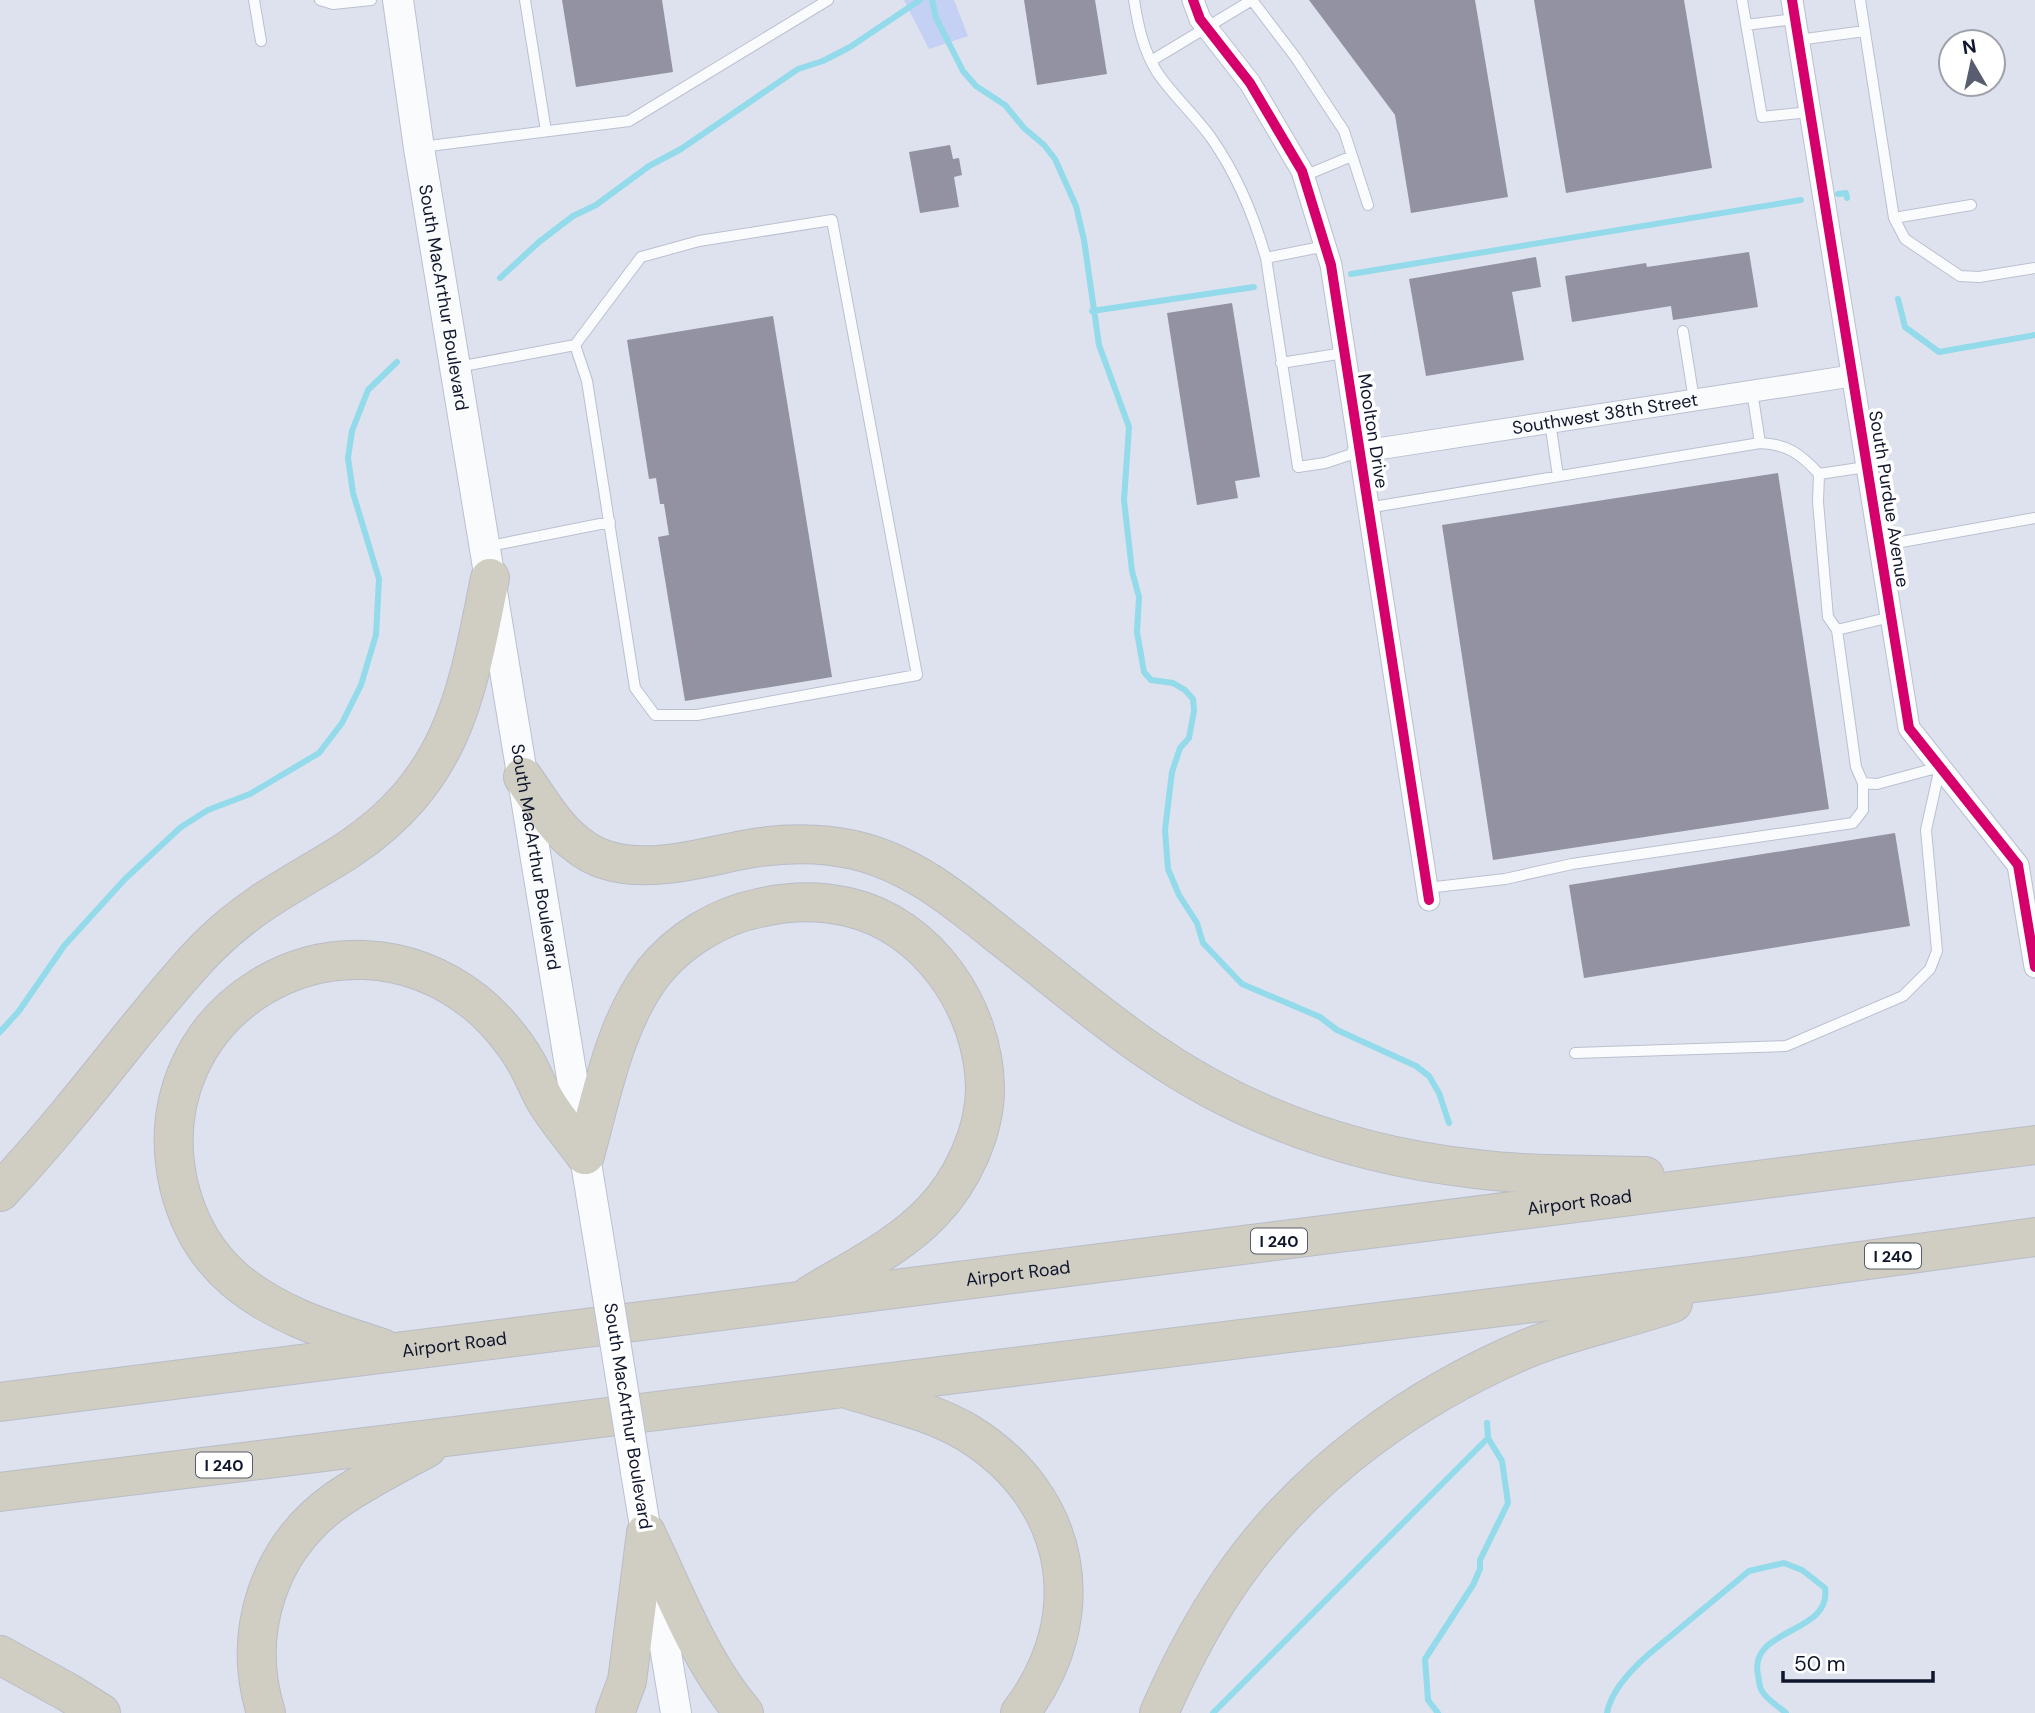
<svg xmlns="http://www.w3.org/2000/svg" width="2035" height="1713" viewBox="0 0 2035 1713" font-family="'DM Sans',sans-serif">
<rect width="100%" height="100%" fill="#dde2ee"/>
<path fill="#c4d0f4" d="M904,0H954L968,36L929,49Z"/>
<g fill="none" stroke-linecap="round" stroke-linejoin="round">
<path stroke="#93daea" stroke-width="6" d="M932,0L936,18L963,71L976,86L1005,105L1024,128L1044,145L1055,159L1076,206L1084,240L1099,345L1129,427L1124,500L1132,571L1139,597L1137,632L1144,672L1151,680L1173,683L1185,690L1193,699L1194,711L1189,738L1180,748L1172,772L1165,830L1168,869L1179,895L1197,923L1203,943L1242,984L1320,1017L1337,1030L1416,1066L1429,1076L1439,1093L1449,1123
M1838,194L1846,193L1847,198
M1351,274L1801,200
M500,278L539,242L573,216L596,205L649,166L681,149L798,69L823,61L850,47L920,0
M1898,299L1905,327L1939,352L2035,335
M1092,311L1254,287
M0,1032L19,1011L64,946L125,879L181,827L208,810L250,794L319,753L342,723L361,685L376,635L379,579L353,493L348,458L352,431L368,390L397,362
M1213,1713L1488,1438
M1438,1713L1428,1700L1425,1659L1473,1585L1480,1569V1560L1508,1503L1502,1461L1488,1438L1487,1423
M1607,1713C1611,1691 1633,1668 1649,1654L1749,1571L1784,1563L1802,1570L1825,1588C1832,1635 1748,1627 1758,1675C1759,1679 1759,1687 1762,1691C1766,1699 1779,1707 1786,1713"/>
</g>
<path fill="#9292a2" d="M562,0H662L673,72L576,87Z
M1024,0H1095L1107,74L1037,85Z
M1309,0H1475L1508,197L1411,213L1395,115Z
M1534,0H1684L1712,168L1566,193Z
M950,145L953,159L959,158L962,175L954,177L959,207L920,213L909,152Z
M1749,252L1758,307L1673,320L1671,306L1572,322L1565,276L1646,263L1647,267Z
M1536,257L1541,287L1512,292L1524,360L1426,376L1409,279Z
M1232,303L1260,477L1235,481L1238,498L1197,505L1167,313Z
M773,316L832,677L685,701L658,537L669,535L664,504H660L656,478L649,479L627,340Z
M1778,473L1829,809L1493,860L1442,525Z
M1895,833L1910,926L1584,978L1569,885Z"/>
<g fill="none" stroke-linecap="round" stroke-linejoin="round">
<defs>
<path id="service" d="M254,0L261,41
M320,0L333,4L371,0
M525,0L546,131
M1134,0C1138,25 1143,50 1157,72C1173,96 1196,116 1212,139C1237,175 1254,216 1266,258L1298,467L1325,463L1358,452
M1742,0L1762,117L1809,112
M1860,0L1894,218L1905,239L1960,276L1979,277L2035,268
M1746,25L1795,19
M1798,40L1865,31
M1151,61L1252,0L1296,58L1344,131L1368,205
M421,147L629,121L828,0
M1304,176L1352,156
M1894,218L1971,205
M1266,258L1326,246
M1683,331L1694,400
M1281,363L1344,353
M458,367L575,345L587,381L635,688L655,715H697L917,675L832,220L699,241L641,257L575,345
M1752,391L1760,443
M1550,422L1558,476
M1819,474L1818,502L1828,617L1837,630L1891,617
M1367,508L1760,443C1787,444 1801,454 1819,474L1866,467
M1879,546L2035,518
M485,547L610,522
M1427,888L1505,879L1572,864L1853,823L1863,810V783
M1575,1053L1786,1046L1903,996L1930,969L1937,951L1926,830L1940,767L1877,784L1863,783L1856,767L1837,630"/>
<g id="minor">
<path d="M1193,0L1200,19L1250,83L1302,171L1331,265L1429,900"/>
<path d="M1792,0L1909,728L2018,865L2035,967"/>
<path id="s1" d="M1358,452L1851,376"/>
</g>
<g id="secondary">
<path id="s2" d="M398,0L419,148L603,1266"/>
<path d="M636,1472L676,1713"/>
</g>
<g id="motorway">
<path d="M523,777C539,800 555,828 578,845C627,885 704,855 760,847C791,843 823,843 854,850C912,863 958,902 1004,939C1052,976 1098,1016 1148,1050C1246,1118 1358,1156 1476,1169C1531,1176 1589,1174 1645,1176"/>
<path d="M585,1155C602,1094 614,1025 653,973C679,940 719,916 759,908C788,901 818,900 848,907C928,925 984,1008 985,1088C985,1132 962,1181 932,1212C899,1247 851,1270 810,1295"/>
<path d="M0,1192C47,1142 90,1088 133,1034C158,1004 182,973 209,946C253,902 298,882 348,850C454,779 467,694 490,578"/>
<path d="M382,1348C330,1331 278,1316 235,1280C206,1255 188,1223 179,1186C139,1013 335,892 475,1002C494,1017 514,1041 526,1062C533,1074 538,1088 545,1100C556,1119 572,1137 585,1155"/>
<path d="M853,1391C892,1403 933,1412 968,1433C1072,1497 1094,1616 1020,1713"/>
<path id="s3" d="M0,1402L2035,1145"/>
<path d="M0,1492L1751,1276L2035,1237"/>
<path d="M646,1533C675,1593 700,1662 744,1713"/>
<path d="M0,1655L69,1693L101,1713"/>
<path d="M266,1713C241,1633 268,1548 338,1499C366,1480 397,1464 427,1448"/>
<path d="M615,1713L627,1681L646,1533"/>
<path d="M1159,1713C1181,1663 1206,1614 1239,1569C1310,1471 1415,1396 1526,1349C1574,1329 1625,1320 1673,1303"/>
</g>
</defs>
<use href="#service" stroke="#bbc0d1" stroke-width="12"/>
<use href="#minor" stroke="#bbc0d1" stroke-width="23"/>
<use href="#secondary" stroke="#bbc0d1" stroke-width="32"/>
<use href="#motorway" stroke="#babdc6" stroke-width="40"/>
<use href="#service" stroke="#fafbfc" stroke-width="10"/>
<use href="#minor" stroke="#fafbfc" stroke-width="21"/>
<use href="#secondary" stroke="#fafbfc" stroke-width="30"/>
<use href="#motorway" stroke="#d0cdc3" stroke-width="38"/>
<defs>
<path id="secondary-bridge" d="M603,1266L636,1472"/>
</defs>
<use href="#secondary-bridge" stroke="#bbc0d1" stroke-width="32" stroke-linecap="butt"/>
<use href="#secondary-bridge" stroke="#fafbfc" stroke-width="30"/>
<defs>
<path id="cycleway" d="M1193,0L1200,19L1250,83L1302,171L1331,265L1429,900
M1792,0L1909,728L2018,865L2035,967"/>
</defs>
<use href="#cycleway" stroke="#fff" stroke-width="15"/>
<use href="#cycleway" stroke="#d6006c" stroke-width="10"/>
</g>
<g text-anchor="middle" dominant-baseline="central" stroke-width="7" stroke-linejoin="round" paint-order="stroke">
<g fill="#fff" stroke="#585c6b" stroke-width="2">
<rect x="1251" y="1228.5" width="56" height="25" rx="5"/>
<rect x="1865" y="1243.5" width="56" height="25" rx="5"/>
<rect x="196" y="1452.5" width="56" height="25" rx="5"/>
</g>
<g font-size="16" font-weight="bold" fill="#10162c">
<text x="1279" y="1241">I 240</text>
<text x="1893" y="1256">I 240</text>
<text x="224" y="1465">I 240</text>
</g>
<g font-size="18" fill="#10162c" stroke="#fff">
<text stroke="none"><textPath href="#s2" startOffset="301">South MacArthur Boulevard</textPath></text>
<text stroke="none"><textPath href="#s1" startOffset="250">Southwest 38th Street</textPath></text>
<text transform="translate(1373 431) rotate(81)">Moolton Drive</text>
<text transform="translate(1889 499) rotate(81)">South Purdue Avenue</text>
<text stroke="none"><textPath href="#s2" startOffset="868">South MacArthur Boulevard</textPath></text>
<text stroke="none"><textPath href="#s3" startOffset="1592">Airport Road</textPath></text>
<text stroke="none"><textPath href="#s3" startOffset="1026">Airport Road</textPath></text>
<text stroke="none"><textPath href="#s3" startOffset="458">Airport Road</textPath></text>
<text transform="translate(628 1416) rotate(81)">South MacArthur Boulevard</text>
</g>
</g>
<g transform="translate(1972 63) rotate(351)"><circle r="33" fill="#ffffff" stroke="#9fa2ab" stroke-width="2"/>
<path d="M0-5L12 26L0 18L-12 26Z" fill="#585d70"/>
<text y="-10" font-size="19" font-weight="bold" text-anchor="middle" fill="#10162c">N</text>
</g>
<path d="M1783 1671v10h150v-10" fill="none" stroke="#10162c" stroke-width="3.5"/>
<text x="1794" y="1671" font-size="21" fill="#10162c" stroke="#ffffff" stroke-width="5" paint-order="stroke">50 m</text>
</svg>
